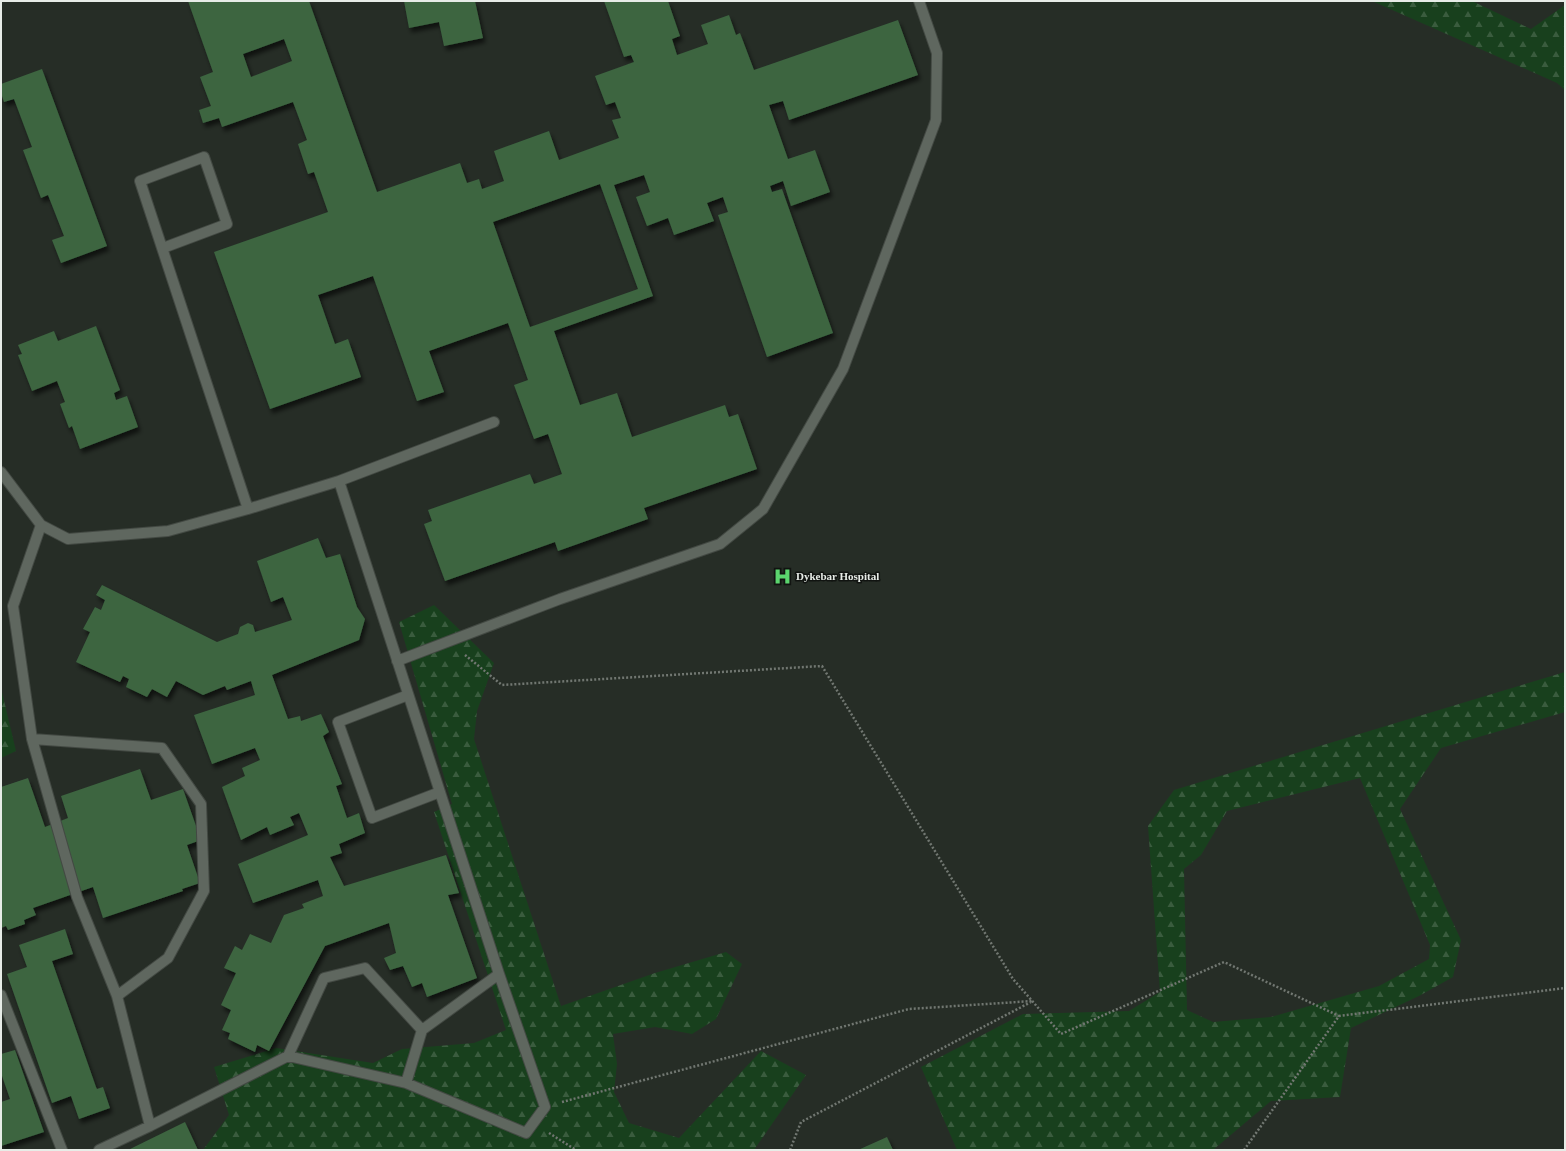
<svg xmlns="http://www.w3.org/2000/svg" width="1566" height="1151" viewBox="0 0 1566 1151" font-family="Georgia,serif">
<defs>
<pattern id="forest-firs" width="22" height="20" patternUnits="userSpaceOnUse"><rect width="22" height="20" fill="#18401d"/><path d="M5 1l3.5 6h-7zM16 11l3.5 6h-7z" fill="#3a5c3e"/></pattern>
<filter id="shadow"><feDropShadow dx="2.5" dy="4.5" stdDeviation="2" flood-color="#0009"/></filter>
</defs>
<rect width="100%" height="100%" fill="#262d26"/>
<path fill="url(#forest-firs)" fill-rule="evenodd" d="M1372,1H1472L1531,29L1565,5V90L1557,83Z
M434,605L494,663L477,711L474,739L561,1006L655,973L726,952L742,964L716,1019L692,1034L655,1027L613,1034L617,1064L614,1092L629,1123L679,1138L761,1051L806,1075L754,1150H203L229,1115L214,1067L276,1048L373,1063L402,1049L474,1043L506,1030L434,812L452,804L399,622Z
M1565,672V712L1441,748L1400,809L1461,940L1453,977L1419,996L1351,1028L1340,1097L1271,1101L1213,1150H957L921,1067L1023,1014L1129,1011L1160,992L1148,826L1174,790ZM1360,778L1430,945L1429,959L1379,986L1271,1017L1213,1022L1187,1010L1184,869L1201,855L1227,811Z
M1,688L16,751L1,758Z"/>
<path fill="#3c6540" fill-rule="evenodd" filter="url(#shadow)" d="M188,1H309L377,192L460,163L467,183L479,179L482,189L504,181L494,151L549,131L559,160L619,138L612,120L621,118L615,102L606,105L595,76L634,62L631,55L624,57L604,1H668L680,36L672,39L677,55L708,44L701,25L729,15L736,35L740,33L754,70L898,20L918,75L789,120L783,101L769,105L788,159L815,150L830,192L791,206L783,181L770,186L772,192L782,189L833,333L767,357L718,215L728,212L723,197L707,203L714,221L674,235L668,218L647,226L636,197L650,192L644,175L614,185L653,296L554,331L580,405L617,393L632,437L725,405L729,417L738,414L757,469L644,508L648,519L558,551L555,542L445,581L424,524L432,521L428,510L530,474L534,484L562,474L548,434L534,439L514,385L528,380L508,323L429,351L444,392L417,401L373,276L318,295L335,344L348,339L361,377L270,409L214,252L328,212L314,172L308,174L298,144L307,140L293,102L222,127L219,118L203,123L199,110L211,106L200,77L213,72ZM284,39L292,61L251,77L243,54ZM600,184L638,289L530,327L493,222Z
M404,1H475L483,38L444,46L439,22L409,28Z
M42,69L107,246L61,263L52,240L64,236L48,195L41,198L23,150L32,147L14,99L4,102L1,93V84Z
M96,326L120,390L114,393L116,400L127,396L138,427L80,449L72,426L69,428L60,404L65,402L57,381L32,391L18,355L22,354L18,345L54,331L58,341Z
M318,538L326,558L340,554L357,607L365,619L359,640L272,675L288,719L300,716L301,721L321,714L329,732L323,736L342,784L336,786L347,818L359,813L365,833L339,844L342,853L330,857L344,886L446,855L459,893L448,895L477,978L427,997L422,983L412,987L403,966L390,970L384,958L396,953L389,923L325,946L269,1051L257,1045L255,1052L228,1039L230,1033L222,1030L231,1010L221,1005L236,973L224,968L235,946L242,950L250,934L271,943L284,915L304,908L302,904L323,896L318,880L253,903L238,864L308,835L299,813L290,817L294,825L270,835L267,827L241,840L222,787L245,776L242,768L260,760L255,748L212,764L194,715L255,695L251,681L227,690L225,686L203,695L176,681L167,697L152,689L147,697L126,687L129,679L123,676L120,682L76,662L90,632L83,629L95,607L101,610L105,600L96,595L102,585L217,642L238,634L240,627L248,623L253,625L255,632L292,620L283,597L271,602L257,561Z
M140,769L151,800L183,789L201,840L187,845L200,883L182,889L183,891L103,918L93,887L33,908L36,915L24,920L25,924L8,930L6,926L1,928V787L28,778L45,827L68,818L61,796Z
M65,929L73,954L52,961L96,1087L97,1089L103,1087L110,1108L79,1119L71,1096L52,1103L7,974L27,967L19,945Z
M15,1050L44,1132L1,1146V1102L10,1099L1,1073V1054Z
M185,1122L198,1150H128Z
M887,1137L893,1150H858Z"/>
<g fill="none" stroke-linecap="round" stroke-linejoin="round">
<defs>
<path id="service" d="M163,248L227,224L204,157L140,181L248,509
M1,472L41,525L13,606L32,739L77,897L117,996L150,1126L99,1150
M41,525L68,539L168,531L248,509L339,481L494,422
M397,661L560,599L720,544L763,509L843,369L936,120L937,53L919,1
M408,695L338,722L372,818L440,792
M32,739L162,748L201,804L204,891L168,958L117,996
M1,995L62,1150
M288,1056L324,978L365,968L422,1030
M406,1083L422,1030L499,974
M150,1126L288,1056L406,1083L526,1133L545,1107L499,974L339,481"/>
</defs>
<use href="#service" stroke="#434943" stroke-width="12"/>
<path stroke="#717771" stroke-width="2.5" stroke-dasharray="2 2" stroke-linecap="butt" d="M465,655L502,685L822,666L1013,979L1061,1034L1224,962L1339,1016
M562,1102L909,1009L1033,1001
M549,1133L576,1150
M790,1150L801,1122L1031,1002
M1244,1150L1339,1016L1565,988"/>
<use href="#service" stroke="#5f675f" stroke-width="10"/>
</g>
<defs>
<symbol id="hospital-bare" viewBox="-9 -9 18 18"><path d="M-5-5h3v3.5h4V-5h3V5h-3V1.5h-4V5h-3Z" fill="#5bd56e" stroke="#111411" stroke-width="2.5" paint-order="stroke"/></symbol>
</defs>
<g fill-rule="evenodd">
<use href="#hospital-bare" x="770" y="564" width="25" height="25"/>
</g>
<g text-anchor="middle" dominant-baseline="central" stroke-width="3" stroke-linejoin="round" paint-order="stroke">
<g font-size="11" font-weight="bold" fill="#e7ece7" stroke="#111411" text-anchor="start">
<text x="796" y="576">Dykebar Hospital</text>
</g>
</g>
<rect width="1566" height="1151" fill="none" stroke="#e7ece7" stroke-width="4"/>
</svg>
